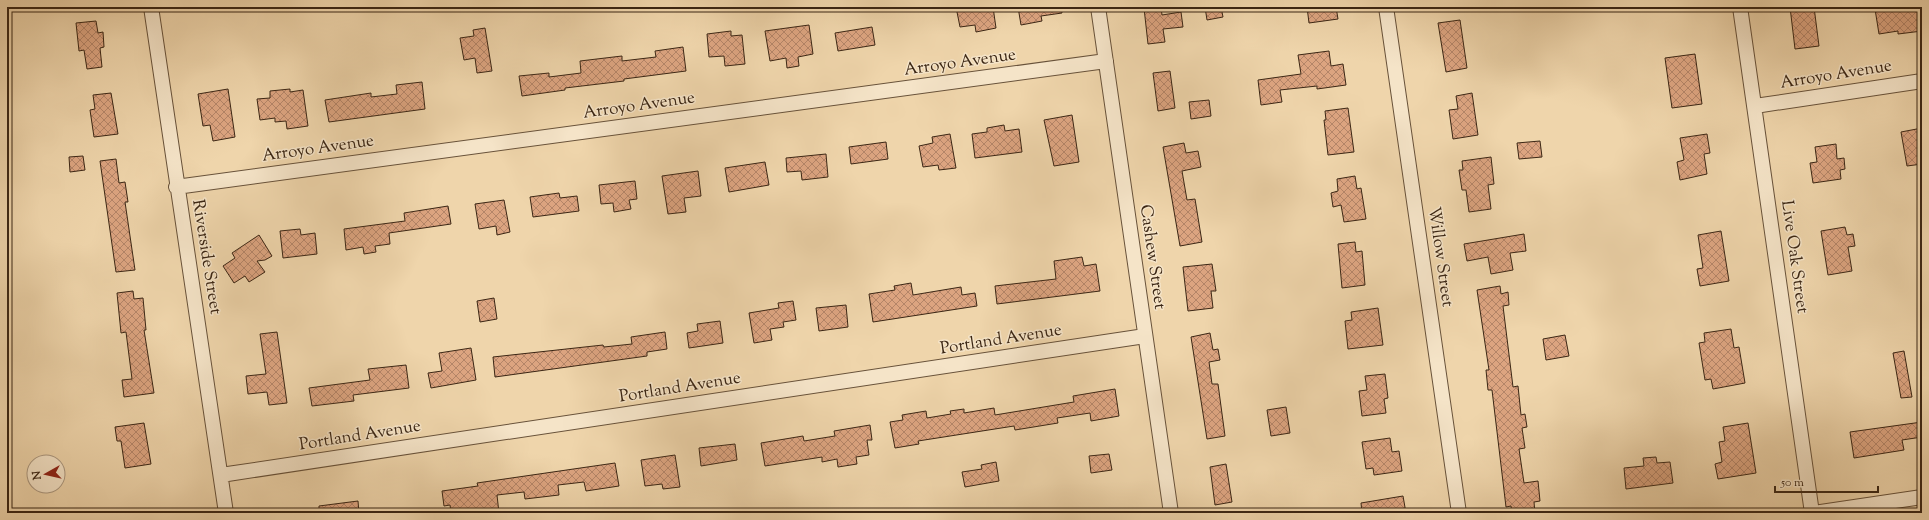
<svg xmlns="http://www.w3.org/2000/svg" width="1929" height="520" viewBox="0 0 1929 520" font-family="'Sorts Mill Goudy',serif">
<defs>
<pattern id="building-cross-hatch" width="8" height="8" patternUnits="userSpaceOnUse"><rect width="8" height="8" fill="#dca480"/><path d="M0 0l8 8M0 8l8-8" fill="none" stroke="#b48568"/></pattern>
</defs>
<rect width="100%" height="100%" fill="#efd5ab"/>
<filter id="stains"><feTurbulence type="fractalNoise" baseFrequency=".005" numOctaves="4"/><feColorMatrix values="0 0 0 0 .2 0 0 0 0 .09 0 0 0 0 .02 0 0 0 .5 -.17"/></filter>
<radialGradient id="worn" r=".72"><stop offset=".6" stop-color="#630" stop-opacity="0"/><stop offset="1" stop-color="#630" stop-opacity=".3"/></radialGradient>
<path fill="url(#building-cross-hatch)" stroke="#3b2614" d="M956,7H993L996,28L976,32L975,25L960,27Z
M1018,7H1061L1062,13L1041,16L1042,21L1021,25Z
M1161,7L1162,15L1181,12L1183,27L1163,29L1165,42L1148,44L1144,8Z
M1205,7H1221L1223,17L1207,20Z
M1307,7H1336L1338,19L1309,23Z
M1790,7H1814L1819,46L1795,49Z
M1887,7H1922V31L1898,34V31L1879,34L1875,9Z
M1460,20L1467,68L1446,72L1438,23Z
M96,21L98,33L103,32L104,47L100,48L102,67L87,69L84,50L79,51L76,23Z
M809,25L813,54L798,57L799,66L787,68L786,58L770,61L765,31Z
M872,27L875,45L838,51L835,33Z
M485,28L492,71L477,73L475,58L464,60L460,38L474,36L473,30Z
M731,31V36L742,35L745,64L725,66L724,56L709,57L707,34Z
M683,47L686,71L624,79V81L565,88V90L522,96L519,76L549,73V77L581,73L580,61L622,56V61L656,57L655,51Z
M1329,51L1331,66L1343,64L1346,85L1317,89V86L1280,90L1282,102L1261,105L1258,80L1301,74L1298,55Z
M1695,54L1702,104L1672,108L1665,58Z
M1170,71L1175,108L1158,111L1153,73Z
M422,82L425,109L329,122L325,100L371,93V97L397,94L396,85Z
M228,89L235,137L213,141L210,125L203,126L198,94Z
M290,89V92L303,90L308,126L287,129L286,121L275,122V118L260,120L257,99L270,98V91Z
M111,93L118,134L94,137L90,110L95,109L93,95Z
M1472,93L1478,135L1453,139L1449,110L1458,109L1456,96Z
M1209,100L1211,116L1191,119L1189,102Z
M1348,108L1354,152L1328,155L1324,120H1326L1325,111Z
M1072,115L1079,162L1054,166L1044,120Z
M1004,125L1005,131L1019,129L1022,152L975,158L972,134L987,132V128Z
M1922,128V164L1907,166L1901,132Z
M950,134L956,168L939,170L938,165L923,167L919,146L933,143L932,137Z
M1707,134L1710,153L1704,154L1707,174L1680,180L1677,162L1684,160L1680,138Z
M1540,141L1542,157L1519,159L1517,143Z
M886,142L888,159L851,164L849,147Z
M1184,143L1186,153L1198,151L1201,167L1182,171L1187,200L1195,199L1202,242L1180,246L1163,147Z
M1836,144L1837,159L1844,158L1845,169L1840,170L1841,179L1813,183L1810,163L1817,162L1815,147Z
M826,154L828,177L802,180L801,171L787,172L786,158Z
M83,156L85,170L70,172L69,157Z
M1491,157L1494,184L1488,185L1491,209L1469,212L1466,190H1462L1459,170H1463L1462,161Z
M116,159L119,183L125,182L128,202H125L135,270L116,272L100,161Z
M765,162L769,185L729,192L725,168Z
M698,171L701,196L684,198L686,212L668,214L662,176Z
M1355,176L1357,189L1361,188L1366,219L1344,222L1341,205L1333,207L1331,193L1338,191L1337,179Z
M635,181L637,199L629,200L631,209L614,212L613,203L601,204L599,185Z
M559,193L560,198L577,196L579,211L533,217L530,197Z
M504,200L510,232L497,235L496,226L479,229L475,204Z
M448,206L451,224L389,233L390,244L375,246L376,252L364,254L363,247L346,250L344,229L405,221L404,213Z
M1845,227L1847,235L1853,234L1855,246L1848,247L1852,271L1828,275L1821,231Z
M300,229L301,235L315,233L317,254L283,258L280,231Z
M1721,231L1729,281L1700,286L1697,269L1703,268L1698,235Z
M1524,234L1526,251L1510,253L1513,270L1491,274L1488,257L1467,261L1464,244Z
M259,235L272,256L265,260L257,261L265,272L249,282L245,276L234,283L223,266L235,258L232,253Z
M1355,242L1356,252L1362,251L1365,285L1342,288L1338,244Z
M1082,257L1084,266L1096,264L1100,291L997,304L995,286L1056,279L1054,261Z
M1212,264L1216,291H1211L1213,308L1188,311L1183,267Z
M911,283L913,295L961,287L962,295L975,293L977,306L873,322L869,294L895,290L894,286Z
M1500,286L1501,294L1508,292L1509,305L1503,306L1513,387L1518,386L1521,415L1525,414L1527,427L1522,428L1525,448L1519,449L1524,483L1538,481L1540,501L1534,502L1535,513H1512L1511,506L1506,507L1492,390H1488L1486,370H1489L1477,290Z
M133,291L134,299L143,298L146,330H144L154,393L124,397L122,380L132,379L126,332L121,333L117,293Z
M494,298L497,319L480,322L477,301Z
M793,301L796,320L783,322L784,327L770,329L772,340L754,343L749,313L779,308L778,303Z
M846,305L848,327L819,331L816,308Z
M1378,308L1383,345L1348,349L1345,321L1352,320L1351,312Z
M720,321L723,343L689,348L687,333L698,331L697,324Z
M1731,329L1734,348L1739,347L1745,383L1713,389L1711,379L1705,380L1699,343L1705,342L1704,333Z
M277,332L287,403L269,405L267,392L248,394L246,376L266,374L260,334Z
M665,332L667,349L647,352V356L495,377L493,357L603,345L604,347L632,344L631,337Z
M1210,333L1213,350L1218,349L1220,360L1209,362L1212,384H1218L1225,436L1207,439L1191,337Z
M1565,335L1569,356L1546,360L1543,339Z
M471,348L476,380L431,388L428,373L442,371L439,353Z
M1904,351L1912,397L1901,398L1893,353Z
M406,365L409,388L353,395L354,401L312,406L309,388L370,380L368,369Z
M1385,374L1388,398L1384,399L1386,413L1362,416L1359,391L1367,390L1365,376Z
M1115,389L1119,416L1091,421L1090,413L1057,418L1058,423L1015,430L1014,426L918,441L919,444L895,448L890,422L903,420L902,415L926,411L927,418L951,414L950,411L964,409V413L994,408L995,415L1074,402L1073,396Z
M1286,407L1290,433L1271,436L1267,410Z
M1922,422V437L1902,440L1904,450L1854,458L1850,432Z
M144,423L151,464L125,468L121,441H117L115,427Z
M1748,423L1756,473L1718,479L1715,464L1722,462L1719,442L1725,441L1723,427Z
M870,425L872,440H867L869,455L856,457L857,464L838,467L837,459L822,462V457L765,466L761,443L803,436L804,441L835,436L834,431Z
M1390,438L1392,452L1399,451L1402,471L1374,475L1373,468L1366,469L1362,442Z
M735,444L737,460L701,466L699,448Z
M1109,454L1112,470L1091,473L1089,456Z
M675,455L680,487L663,489L662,484L645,486L641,460Z
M1656,457L1657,463L1670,462L1673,483L1626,489L1624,468L1644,466L1643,458Z
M996,462L999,481L965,487L962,472L982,469L981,465Z
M615,463L619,486L586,491L584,482L558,485L559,495L525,499L524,492L497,495L499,513H451L450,505L444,506L442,491L478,486L477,483Z
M1226,464L1232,502L1215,505L1210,467Z
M1403,496L1406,513H1362L1361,503Z
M358,501L359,513H319V506Z"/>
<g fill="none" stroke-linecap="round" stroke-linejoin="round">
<defs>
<path id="minor" d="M151,7L226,513
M1098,7L1171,513
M1386,7L1459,513
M1740,7L1812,513
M1755,106L1922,81
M176,187L1106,61
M221,475L1145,336
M1814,513L1922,497"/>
</defs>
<use href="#minor" stroke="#68523a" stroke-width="16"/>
<use href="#minor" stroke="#f5e4c8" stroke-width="14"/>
</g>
<g text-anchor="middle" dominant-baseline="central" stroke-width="3" stroke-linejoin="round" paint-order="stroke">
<g font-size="17" fill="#3b2614" stroke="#f5e4c8">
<text transform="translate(960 63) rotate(-8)">Arroyo Avenue</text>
<text transform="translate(1836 75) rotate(-9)">Arroyo Avenue</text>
<text transform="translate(639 106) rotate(-8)">Arroyo Avenue</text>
<text transform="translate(318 149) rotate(-8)">Arroyo Avenue</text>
<text transform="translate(206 257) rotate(81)">Riverside Street</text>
<text transform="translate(1152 257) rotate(82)">Cashew Street</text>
<text transform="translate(1440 257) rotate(82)">Willow Street</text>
<text transform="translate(1794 257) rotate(82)">Live Oak Street</text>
<text transform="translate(1001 340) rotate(-9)">Portland Avenue</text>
<text transform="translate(680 388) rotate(-9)">Portland Avenue</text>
<text transform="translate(360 436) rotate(-9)">Portland Avenue</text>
</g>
</g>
<rect width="1929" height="520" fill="none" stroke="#efd5ab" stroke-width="24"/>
<rect x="8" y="8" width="1913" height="504" fill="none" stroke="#3b2614" stroke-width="2"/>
<rect x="12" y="12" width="1905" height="496" fill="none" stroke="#3b2614"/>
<g transform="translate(46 474) rotate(262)"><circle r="19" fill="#f5e4c8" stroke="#ab9880"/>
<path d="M0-3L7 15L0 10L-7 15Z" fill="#8f2418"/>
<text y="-6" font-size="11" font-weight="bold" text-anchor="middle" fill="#3b2614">N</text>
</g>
<path d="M1775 486v6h103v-6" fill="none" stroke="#3b2614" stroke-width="2"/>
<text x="1781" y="486" font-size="12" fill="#3b2614" stroke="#f5e4c8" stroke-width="3" paint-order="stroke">50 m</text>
<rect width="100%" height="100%" filter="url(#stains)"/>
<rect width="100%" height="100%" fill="url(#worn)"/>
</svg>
